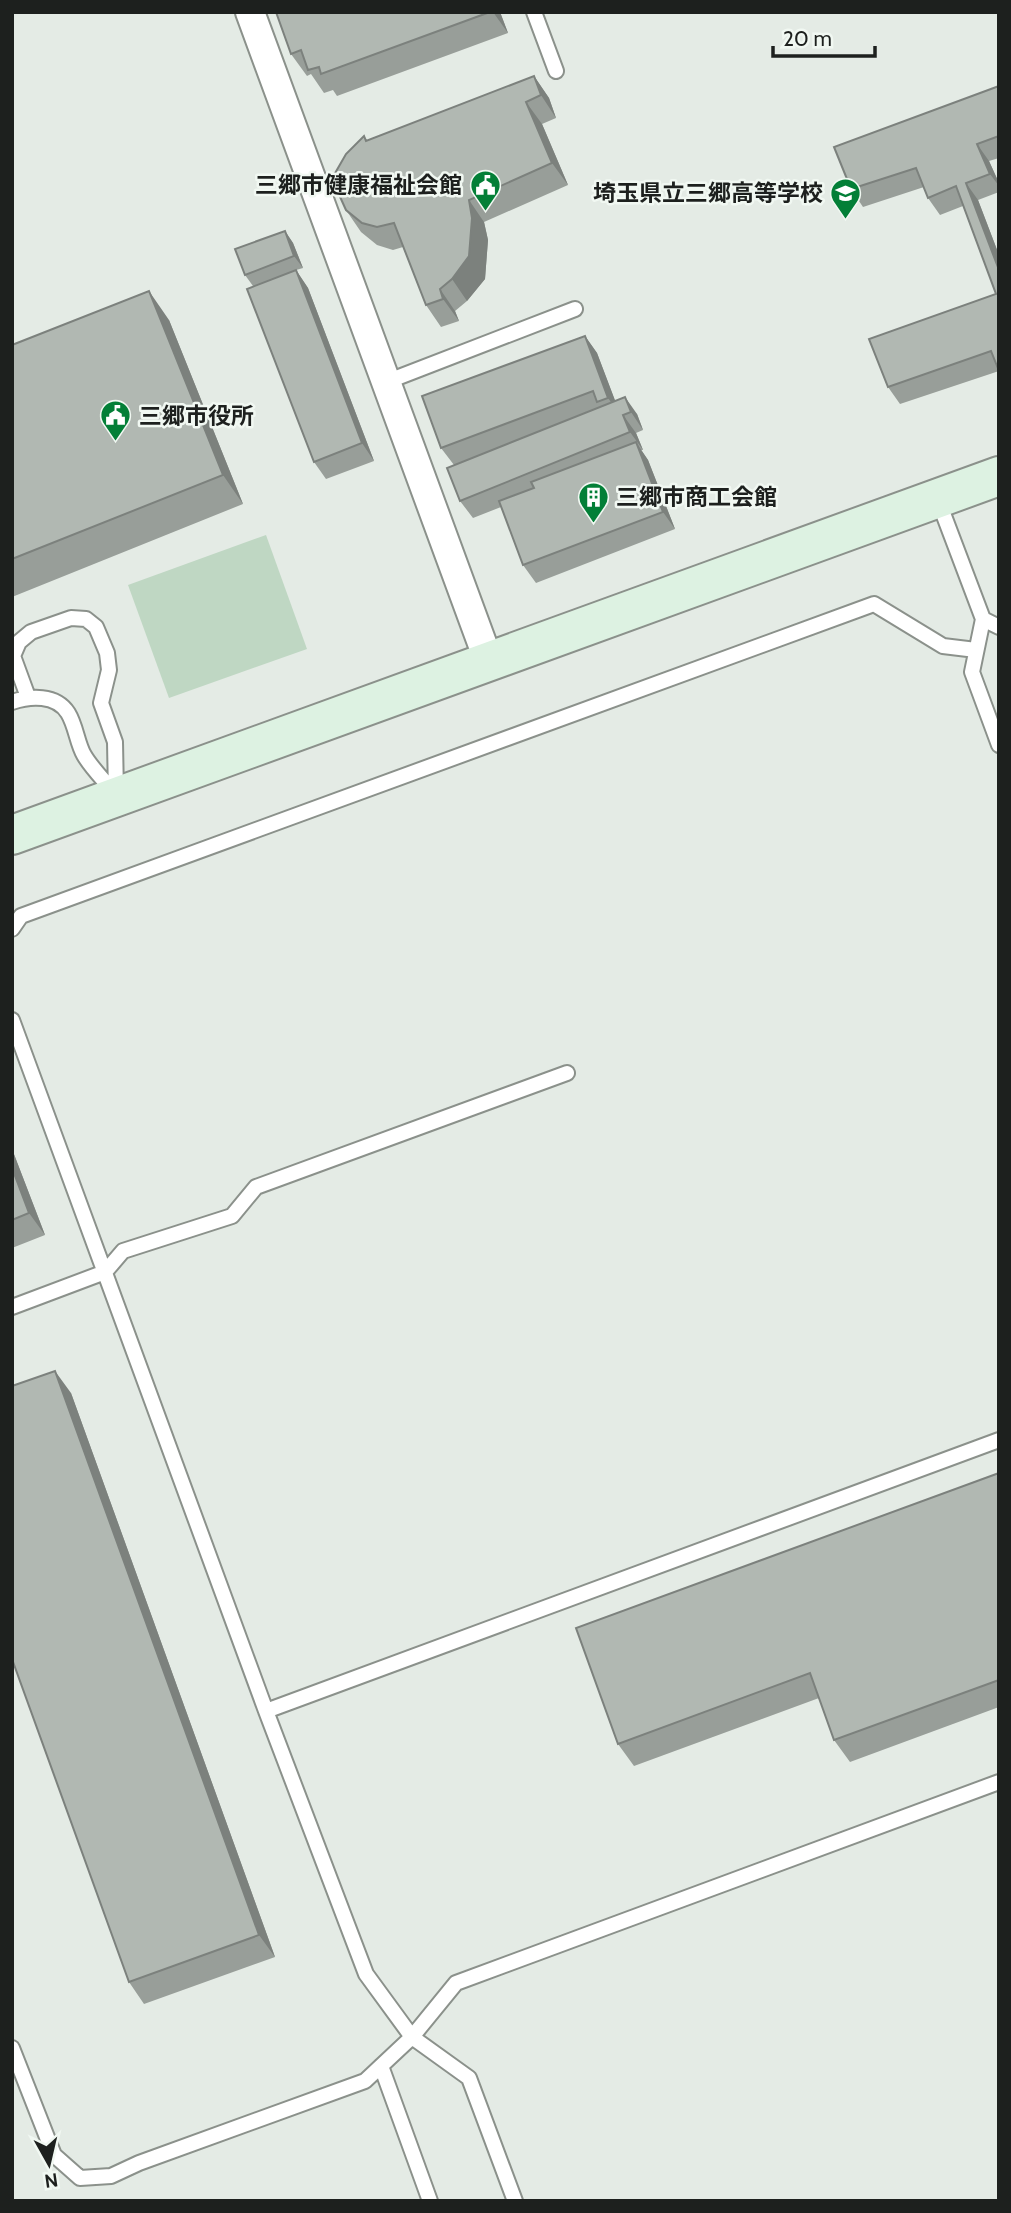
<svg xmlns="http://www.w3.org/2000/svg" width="1011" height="2213" viewBox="0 0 1011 2213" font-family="Cabin,'Noto Sans JP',sans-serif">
<rect width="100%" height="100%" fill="#e4ebe5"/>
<path fill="#bfd7c3" d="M266,535L307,649L169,698L128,585Z"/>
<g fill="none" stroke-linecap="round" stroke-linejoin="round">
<defs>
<path id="lane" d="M534,12L556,71
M386,382L575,309
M938,500L983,619L972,672L999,745
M983,619L999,627
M28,697L13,656L19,642L31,632L71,618L86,619L96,627L107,653L109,670L101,703L115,742L116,794
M12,702C30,696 56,694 68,713C76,726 77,743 84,755C92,769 106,782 116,795
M12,929L21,916L874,604L943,646L976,650
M12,1020L266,1711L999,1440
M12,1307L105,1272L123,1251L232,1216L256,1187L567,1073
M266,1711L366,1974L412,2037L469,2078L515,2201
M12,2048L54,2155L80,2178L111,2176L139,2163L365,2081L412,2037L456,1983L999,1782
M381,2066L430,2201"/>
<path id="street" d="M250,12L489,662"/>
<path id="secondary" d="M12,835L999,476"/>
</defs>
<use href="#lane" stroke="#8b918b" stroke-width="18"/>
<use href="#street" stroke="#8b918b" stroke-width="32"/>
<use href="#secondary" stroke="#8b918b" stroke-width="42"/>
<use href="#lane" stroke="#fff" stroke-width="14"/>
<use href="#street" stroke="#fff" stroke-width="28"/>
<use href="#secondary" stroke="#ddf2e2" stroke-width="38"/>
</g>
<path fill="#989e99" d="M276,12H500L508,33L337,96L333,90L324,93L311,74L307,76L291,54Z
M534,76L549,98L556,118L542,124L568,185L484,222L488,240L485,279L467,301L455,311L459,321L441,327L426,305L403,247L393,250L377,245L361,232L346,210L364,136L368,141Z
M999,86V158L989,161L999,183V192L978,200L999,255V371L900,404L888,387L996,294L963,206L940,215L928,198L924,187L863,207L851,189Z
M285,231L293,243L303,268L296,270L308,288L374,461L326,479L314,462L253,286L245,275Z
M169,320L243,504L12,597V345Z
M585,336L597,353L615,401L637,414L643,430L636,433L643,450H641L648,460L675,529L536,583L523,565L501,507L473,518L460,501L454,465L441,448Z
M12,1149L45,1235L12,1248Z
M71,1393L275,1957L144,2004L129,1982Z
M999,1473V1707L850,1762L834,1740L819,1698L634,1766L618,1744Z"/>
<path fill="#7c817d" d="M493,12H500L508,33Z
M534,76L549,98L556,118L541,95Z
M526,102L542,124L568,185L552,163Z
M977,144L989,161L999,183V186L990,174Z
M966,183L978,200L999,255V270Z
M469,200L484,222L488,240L485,279L467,301L452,279Z
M285,231L293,243L303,268L294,256Z
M296,270L308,288L374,461L362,443Z
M440,289L455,311L459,321L443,299Z
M149,291L169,320L243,504L223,475Z
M585,336L597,353L621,416L608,398Z
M625,397L637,414L643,430L631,412Z
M623,415L636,433L643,450L630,432Z
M636,442L648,460L675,529L663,512Z
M12,1149L45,1235L29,1213L12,1168Z
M55,1371L71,1393L275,1957L259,1935Z"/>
<path fill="#b1b8b2" stroke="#7c817d" stroke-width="2" d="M276,12H490L321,74L319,67L308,70L301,50L291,54Z
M534,76L541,95L526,102L552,163L469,200L472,218L469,256L452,279L440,289L443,299L426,305L394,223L377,227L362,223L346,210L336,188L334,175L346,154L364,136L366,141Z
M999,86V136L977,144L990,174L966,183L999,270V371L991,351L888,387L869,339L996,294L956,186L928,198L916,168L851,189L834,147Z
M285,231L294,256L245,275L235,249Z
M296,270L362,443L314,462L247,289Z
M149,291L223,475L12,559V345Z
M585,336L608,398L597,402L593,391L441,448L422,396Z
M625,397L631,412L623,415L630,432L460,501L447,468Z
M636,442L663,512L523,565L499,501L534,488L531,482Z
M12,1168L29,1213L12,1220Z
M55,1371L259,1935L129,1982L12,1659V1386Z
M999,1473V1680L834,1740L810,1673L618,1744L576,1628Z"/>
<defs>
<symbol id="civic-pin" viewBox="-11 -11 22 30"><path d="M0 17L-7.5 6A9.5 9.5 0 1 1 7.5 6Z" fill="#037f37" stroke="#f1f8f2"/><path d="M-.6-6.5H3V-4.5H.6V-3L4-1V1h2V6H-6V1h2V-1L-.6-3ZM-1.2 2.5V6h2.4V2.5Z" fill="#fff"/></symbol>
<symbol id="school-pin" viewBox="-11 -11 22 30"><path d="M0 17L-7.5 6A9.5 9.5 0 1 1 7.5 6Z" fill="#037f37" stroke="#f1f8f2"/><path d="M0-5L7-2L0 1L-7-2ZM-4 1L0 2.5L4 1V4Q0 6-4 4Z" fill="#fff"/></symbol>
<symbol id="building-pin" viewBox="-11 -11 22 30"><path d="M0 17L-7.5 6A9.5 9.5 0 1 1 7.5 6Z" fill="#037f37" stroke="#f1f8f2"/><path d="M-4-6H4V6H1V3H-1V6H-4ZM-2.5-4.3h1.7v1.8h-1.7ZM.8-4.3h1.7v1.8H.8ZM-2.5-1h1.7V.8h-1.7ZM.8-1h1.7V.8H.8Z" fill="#fff"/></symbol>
</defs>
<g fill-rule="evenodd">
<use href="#civic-pin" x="468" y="168" width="35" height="47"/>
<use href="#school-pin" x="828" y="176" width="35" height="47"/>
<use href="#civic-pin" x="98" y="398" width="35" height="47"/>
<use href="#building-pin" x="576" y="480" width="35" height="47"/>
</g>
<g text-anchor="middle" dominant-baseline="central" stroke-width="5" stroke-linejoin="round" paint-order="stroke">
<g font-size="23" font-weight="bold" fill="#1d201e" stroke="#f1f8f2" text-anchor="end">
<text x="462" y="185">三郷市健康福祉会館</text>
<text x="823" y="193">埼玉県立三郷高等学校</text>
<text x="139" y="416" text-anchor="start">三郷市役所</text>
<text x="616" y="497" text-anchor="start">三郷市商工会館</text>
</g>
</g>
<rect width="1011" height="2213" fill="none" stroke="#1d201e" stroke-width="28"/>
<g transform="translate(49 2164) rotate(172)" stroke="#f1f8f2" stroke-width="5" paint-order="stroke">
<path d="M0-5L12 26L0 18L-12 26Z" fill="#1d201e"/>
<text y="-10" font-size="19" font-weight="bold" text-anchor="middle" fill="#1d201e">N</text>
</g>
<path d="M773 46v10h102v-10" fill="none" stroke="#1d201e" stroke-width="3.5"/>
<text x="783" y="46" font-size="21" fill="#1d201e" stroke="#f1f8f2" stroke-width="5" paint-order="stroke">20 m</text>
</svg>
